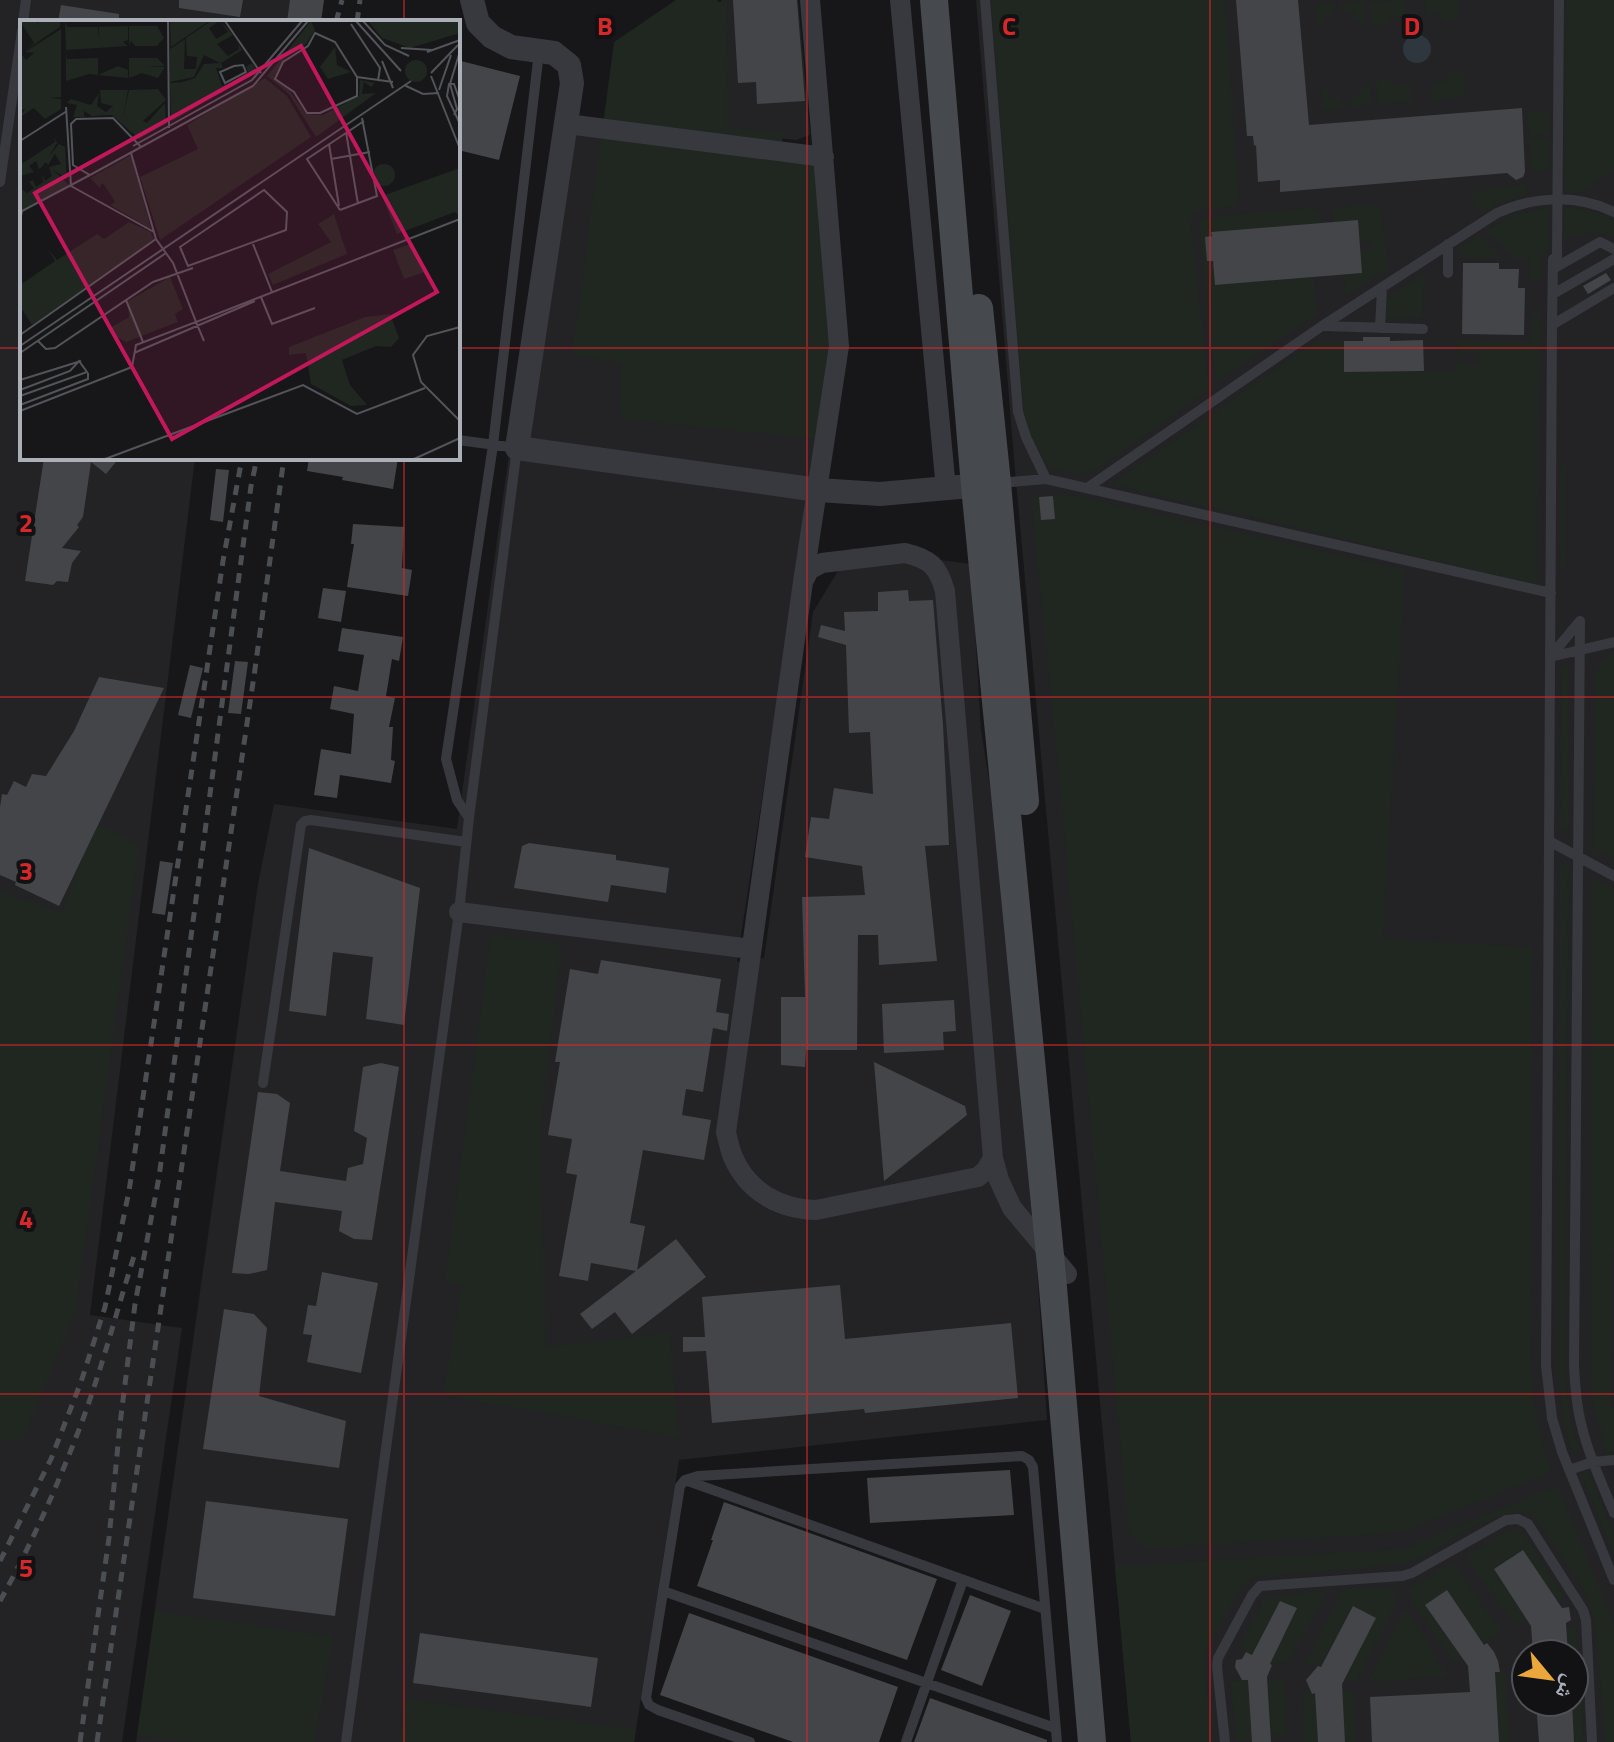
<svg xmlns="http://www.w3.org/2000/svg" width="1614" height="1742" viewBox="0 0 1614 1742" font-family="'Titillium Web','Noto Naskh Arabic',sans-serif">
<rect width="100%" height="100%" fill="#171719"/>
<path fill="#232326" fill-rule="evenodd" d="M0,0H308L306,22H22V458H195L90,1315L182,1328L122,1742H0Z
M721,0H798L810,135L796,140L719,132Z
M976,0H1614V1742H1131L1015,470ZM1526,1654H1574V1702H1526Z
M554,130L817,164L832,342L737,962L764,958L813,612L852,548L971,564L981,730L1016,947L1047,1420L679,1460L634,1742H136L258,884L274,804L457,829Z"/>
<path fill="#1f2720" d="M676,0H717L718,2H727L728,128L783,133L781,161L817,164L832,342L817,439L620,419L622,363L572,356L614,42Z
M991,0H1225L1239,197L1234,206L1197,210L1193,213L1191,223L1209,390L1096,470L1080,475L1048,467L1030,435L1023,404Z
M1404,0L1405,16L1388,18V25L1372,26L1370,2Z
M1425,0H1458L1460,20L1443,21L1442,14L1426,15Z
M1566,0H1614V171L1580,193L1564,190Z
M1363,2L1365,26L1355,18L1354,12H1347L1337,4L1330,14H1325V19L1317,29L1316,6Z
M1464,71L1466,97L1433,100L1431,83L1447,82V73Z
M1392,78L1393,86L1410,84L1412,102L1378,104L1376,80Z
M1369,81L1371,105L1323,109L1322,86L1331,94V99H1337L1346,107L1354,97H1360V91Z
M1551,111L1550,134L1529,136L1526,112Z
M1550,138L1549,170L1532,171L1529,141Z
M1526,184L1527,195L1504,201L1480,214L1468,192Z
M1380,204L1388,268L1346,296L1344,275L1361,273L1360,251L1372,250V241H1359L1334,222L1333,207Z
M1550,207L1549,250L1540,257V281H1530L1529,258H1514L1486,230L1515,215Z
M1564,207L1596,212L1614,220V237C1595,229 1581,232 1563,241Z
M1313,208L1319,213L1321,223L1212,232V236L1205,237L1207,261H1213L1215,285L1313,277L1318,314L1216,382L1200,226L1201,220L1205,217Z
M1479,235L1502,258H1459V248Z
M1424,273L1423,318L1385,319L1387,298Z
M1532,315H1540L1537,585L1112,484L1316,341H1344L1345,372L1457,371V362H1466L1467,366L1479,365L1478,351H1467L1466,355L1457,354L1458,340L1531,342Z
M1564,464L1566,465L1565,566L1563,568L1561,567V466Z
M1072,495L1405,570L1383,939L1532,947L1530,1358C1533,1399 1537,1433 1552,1471L1411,1529L1385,1534L1149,1548C1137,1544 1132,1540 1128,1527L1057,755L1031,498L1039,497L1041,519L1055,518L1053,496Z
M1614,654V859L1594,849L1593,845L1596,671L1604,658Z
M1564,666L1568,667V829L1564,830L1560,829L1561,668Z
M95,823L139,845L76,1309L22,1442L0,1439V892L62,913Z
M1564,863L1568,865L1565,1376L1571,1424L1579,1448L1576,1452L1572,1450L1564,1427L1558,1377L1560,865Z
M1595,879L1614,888V1251L1611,1252L1610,1409L1614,1410V1452L1607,1453L1593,1403L1591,1368L1592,882Z
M491,935L562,943L540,1133L546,1347L670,1332L678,1437L443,1395L462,1285L445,1283Z
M1584,1472H1589L1614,1535V1555L1582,1476Z
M1558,1486L1614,1624V1742H1605L1596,1627L1585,1592L1535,1518L1528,1513L1521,1511L1510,1513L1477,1525L1419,1559L1395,1565L1255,1577L1242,1585L1206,1651L1204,1661L1212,1742H1131L1115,1566L1402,1549Z
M1517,1528L1521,1529L1564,1596L1557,1601L1522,1550L1494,1569L1527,1619L1513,1624L1466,1556L1507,1531Z
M1453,1563L1502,1632L1484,1645L1447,1591L1426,1605L1462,1659L1453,1662L1411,1600V1588Z
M1349,1588H1393L1396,1604L1356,1681L1345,1678L1353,1607L1321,1667L1305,1663L1341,1594Z
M1322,1591L1326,1595L1288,1662L1270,1664L1296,1608L1281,1601L1252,1655L1239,1648L1263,1602L1268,1597Z
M155,1611L333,1636L315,1742H191L137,1736Z
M1406,1612L1410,1614L1447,1676L1368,1683L1402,1614Z
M1566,1627H1576L1584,1742H1574L1572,1702H1574V1654H1568Z
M1495,1672H1506L1509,1742H1499Z
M1268,1679L1285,1682L1286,1734L1271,1736Z
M1248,1680L1252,1739L1236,1741L1231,1681Z
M1342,1691L1354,1692L1355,1742H1345Z
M1302,1693H1315L1318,1742H1303Z
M405,1699L636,1729L634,1742H399Z"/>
<path fill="#2d373d" d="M1403 49a14 14 0 1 1 28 0a14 14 0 1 1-28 0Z"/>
<path fill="#444549" d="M179,0H243L240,17L179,8Z
M290,0H324L321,22H287Z
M733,0H797L805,101L757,104L756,82L738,83Z
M1236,0H1298L1309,125L1522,108L1525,172L1523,177L1516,180L1507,173L1280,192V180L1258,182L1256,145L1254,146L1253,136H1247Z
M61,5L119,14V22H58Z
M461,61L520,76L499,160L458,150V73Z
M1358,220L1362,273L1215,285L1213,261H1207L1205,237L1212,236L1211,232Z
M1463,263H1499V269H1519L1518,288H1525L1524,335L1462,334Z
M1606,273L1611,280L1588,294L1583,286Z
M1363,337H1390V341L1423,340L1424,371L1344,372V341H1363Z
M44,458H119L106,474L91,462L83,517L77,525L79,527L62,548L81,551L72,563L68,582L57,581L53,585L25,581Z
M309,458H398L393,489L342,480L343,477L307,471Z
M216,469L229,470L223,522L210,520Z
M1053,496L1055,519L1041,520L1039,497Z
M353,524L404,527L402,568L412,570L408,596L347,587L354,544H351Z
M323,588L346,591L341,622L318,618Z
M908,590L909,601L933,600L943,725L949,845L925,846L937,961L879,965L878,935H858L857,1050H806L805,1067L781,1065V997H805L802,897L865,895L862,866L805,857L811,817L829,819L834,788L873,794L870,732L849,733L846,645L818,637L821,625L845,631L844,612L878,611V592Z
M342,628L403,637L399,661L392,659L386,696L395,698L389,727H393L391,760L395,761L391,783L340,775L337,798L314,795L321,749L351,754L354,714L330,709L334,686L358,691L364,655L338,651Z
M235,661L248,662L241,714L228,713Z
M190,665L203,668L191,718L178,715Z
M99,677L164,688L59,906L15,885L16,882L0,875V807L2,794L7,795L14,781L26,787L32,774L46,776L74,731Z
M529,843L616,855V860L669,868L666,893L611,885L608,902L514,888L522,846Z
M309,848L420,888L404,1025L366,1019L373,957L333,952L326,1016L289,1011Z
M160,861L173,863L165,915L152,913Z
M601,960L721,979L716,1012L729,1014L727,1031L713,1028L703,1092L686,1089L682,1115L711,1120L704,1160L643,1150L630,1223L645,1226L637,1270L676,1239L706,1277L632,1334L615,1312L592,1329L580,1314L636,1271L591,1263L588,1281L559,1276L577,1175L566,1173L572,1139L548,1135L560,1062H555L570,969L598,974Z
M954,1000L956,1031L943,1032L944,1050L884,1053L882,1004Z
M874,1062L965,1106L967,1115L884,1181Z
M381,1063L399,1067L372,1240L354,1239L339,1231L342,1211L275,1202L267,1270L249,1274L232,1273L258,1092L277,1094L290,1103L280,1171L346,1181L348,1168L363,1164L367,1138L354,1131L363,1067Z
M322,1272L378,1283L361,1373L307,1362L312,1335L303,1334L308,1305L316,1306Z
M840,1285L845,1339L1011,1323L1018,1398L865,1413L864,1409L712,1423L706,1351L683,1352V1337H705L702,1297Z
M224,1309L254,1314L267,1328L259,1396L346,1421L339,1468L203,1449Z
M1010,1470L1014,1515L870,1523L867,1478Z
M206,1501L348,1519L335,1616L193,1598Z
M724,1502L937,1579L907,1660L697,1586L713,1540H711Z
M1523,1550L1562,1608L1569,1607L1571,1620L1566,1623L1568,1654H1533L1531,1626L1494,1569Z
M1447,1590L1484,1645L1487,1643L1494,1652L1498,1661L1500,1672H1495L1499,1742H1372L1370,1697L1470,1692L1468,1666L1425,1605Z
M970,1595L1011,1611L982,1686L941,1670Z
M1280,1601L1297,1608L1270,1664L1272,1665L1267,1677L1271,1742H1252L1248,1680H1242L1235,1667L1236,1660L1242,1659L1246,1652L1252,1655Z
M1353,1606L1376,1618L1342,1684L1345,1742H1318L1315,1693L1312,1694L1306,1680L1318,1666L1321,1667Z
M689,1613L898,1687L879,1742H793L660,1695Z
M420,1633L598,1658L591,1707L413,1683Z
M930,1698L1047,1740V1742H914Z
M1536,1702H1572L1574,1742H1539Z"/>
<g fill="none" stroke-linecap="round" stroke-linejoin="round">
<path stroke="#38393e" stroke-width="10" d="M985,0L1018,412L1026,437L1046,479
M23,22L26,0
M0,182L22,31
M1553,269L1600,242L1614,249
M1448,273V244
M1614,288L1552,325L1546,1366L1552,1418L1562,1452L1614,1580
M1553,294L1614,259
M1552,325L1553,259L1557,257L1559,0
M1324,326L1423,329
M1380,328L1382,288
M999,483L1046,479L1551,593
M1087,488L1322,326L1497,213C1534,196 1577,194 1614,212
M1580,621L1574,1365C1575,1385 1576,1404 1581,1423C1588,1454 1602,1484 1614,1513
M1550,657L1614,642
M1550,657L1580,621
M469,818L457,800L446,759L493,445L539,52
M1549,841L1614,876
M263,1083L301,825L305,821L311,820L466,842
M1569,1470L1593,1462L1614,1460
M685,1480L1045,1609
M663,1591L1055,1728
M346,1742L459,912L469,818L517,448L458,440
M750,1742L658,1710L649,1705L646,1698L680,1486L685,1480L698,1476L1022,1456L1029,1460L1033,1467L1057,1742
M906,1742L963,1580
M1225,1742L1217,1666L1218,1658L1252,1595L1260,1586L1402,1576L1412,1573L1506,1520L1518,1519L1528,1524L1583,1610L1586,1620L1592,1742"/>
<path stroke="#38393e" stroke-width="20" d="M900,0L946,489
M567,124L824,157
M905,553C930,559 938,566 945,591L993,1158L986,1170L978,1177L816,1210C780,1209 748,1192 733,1157C730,1150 728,1140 726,1132L803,582L809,570L822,563Z
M803,582L839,346L810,0
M459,912L751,949
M993,1158L999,1180L1012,1208L1067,1274"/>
<path stroke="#38393e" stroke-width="24" d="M472,0L478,23L492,37L511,47L554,53L569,65L572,83L517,448L818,490L880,494L993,484"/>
<path stroke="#46494e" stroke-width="28" d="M934,0L975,486L1052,1276L1092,1742
M979,308L997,483L1025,801"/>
<path stroke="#4b4e53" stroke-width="5" stroke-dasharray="10 8" stroke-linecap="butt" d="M336,22L342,0
M357,22L360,0
M0,1561L51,1459L81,1382L105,1307L129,1191L223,561L242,458
M0,1601C31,1545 57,1487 80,1427C102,1369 117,1309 136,1250
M80,1742L109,1538L120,1424L135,1304L159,1177L251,486L257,458
M97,1742L255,669L284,458"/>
</g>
<path fill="none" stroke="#d62828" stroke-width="2" stroke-opacity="0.55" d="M404,0V22M807,0V1742M1210,0V1742M0,348H22M458,348H1614M404,458V1742M0,697H1614M0,1045H1614M0,1394H1614"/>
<g transform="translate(20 20)">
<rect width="440" height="440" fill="#171719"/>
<path d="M0,1H17L18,7V1H40V7L4,31L14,23ZM45,1L47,7H78L79,18V7L108,6V20L103,22L108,26L46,30ZM150,1L185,2L189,1L151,27ZM191,1H199L189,8L196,19L208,12L200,1L213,15L197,24L208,36L219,29L218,23L222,30L201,43L203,48H196L202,66L230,55L226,47L232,43L237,51L151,102L150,63L163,62L175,58L184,44L200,43L184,35L174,57L150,62V29L165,19L164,49H176L177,37L167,36L166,18ZM291,1L295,10L286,24L265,38L254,57L270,71L286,94L303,95L339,76L340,60L355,63L351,67L344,62L342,74L356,73L296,117L269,74L247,56ZM348,1H440V13L390,28L362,18ZM109,6H137L144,18L137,26H115L111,21L109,26ZM41,9V77L30,78L41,79V89L25,99L14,88L0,97L5,89L0,90V32L6,40L14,33L5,32ZM315,27L317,45L331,52L308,59L300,47ZM46,33L47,39L78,38V55L98,46L108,50V58L69,54L46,61ZM109,38H137L145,46L126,47H145L138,58L122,53L109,58ZM385 51a11 11 0 1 1 22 0a11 11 0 1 1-22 0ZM245,58L267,76L291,117L140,220L120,157L178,129L167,105ZM138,69L146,80L123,101L127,103L145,83L146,104L119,119L92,95L72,96L64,91V97H53L57,85L47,83L51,79L71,85L79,73L77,86L86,92L93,86L81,83L80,70H108L103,99L109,70ZM34,117L37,123L23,146L19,149L16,141L9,146L14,152L0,156V145L35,122ZM39,124L45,127L47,159L32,149L49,165L2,190L0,168L7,173L14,168L9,162L13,160L16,167L23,162L22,154L25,161L32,156L29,147L41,144L35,134L28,145L25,141ZM111,135L131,209L90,185L95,182L85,166L82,163L80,168L70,158ZM353 155a11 11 0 1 1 22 0a11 11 0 1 1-22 0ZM440,148V197L435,192L377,214L362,176ZM314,194L327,234L253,265L248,254L311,222L298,204ZM109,202L131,212L134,220L12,305L0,286V265L35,241L28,229L37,240L77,214L84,219ZM393,223L405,252L384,259L373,230ZM150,257L163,289L155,294L158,302L106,322L93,315L90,308L109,297L108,281ZM370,294L379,318L371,327L356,326L322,340L330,365L347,385L331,386L291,364L286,333L269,335V327L345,297Z" fill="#1f2720"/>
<path fill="none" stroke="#525459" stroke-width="2" d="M148,1L149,108M205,1L241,53M336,1L381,51M343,1L365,25L389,36M331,4L360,48L358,61M295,13L315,22L337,57V76L300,93H287L274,72L255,59L263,42L288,26ZM381,28L412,30M407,32L440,20M362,41L373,68M214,46L223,45L226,52L205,63L200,52ZM411,53L438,25M411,56L440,129M337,57L373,62M384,65L403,74L419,73M419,70L431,35M440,81L434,64H429L427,76L440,104M46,87L51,166L134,212M434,95L437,89L430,64L440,31M326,112L338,184M0,121L47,91M309,124L319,186M113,126L232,60L282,1M121,127L93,98L56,99L51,104L53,145L70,155L229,68L233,66L288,1M311,139L350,132M244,170L267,192L266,210L168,246L160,227ZM320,190L287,139L344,101M320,190L357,176L342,98M0,200L2,191L70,155M233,224L252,272M241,277L252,304L295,288M106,280L123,322M440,307L407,316L393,335L401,362L440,401M0,315L136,219M18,321L26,329L35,328L133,262L173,248M184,321L176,302L440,199M0,326L391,61M0,333L146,233M114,333L235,281M0,360L61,341M0,370L50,351L59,341L67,352L0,376M0,385L68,359V353M0,391L112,347L116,325L176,302L153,243L136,219L111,133M85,439L283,365L337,394L405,368M394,439L440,418"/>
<path fill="#c2185b" fill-opacity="0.15" stroke="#c2185b" stroke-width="4" d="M281,26L417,272L152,419L15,173Z"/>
<rect width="440" height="440" fill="none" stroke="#aaafb8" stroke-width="4"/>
</g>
<g font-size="26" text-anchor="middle" font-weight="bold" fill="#d62828" stroke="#121214" stroke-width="8" stroke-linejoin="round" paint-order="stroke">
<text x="605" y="35">B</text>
<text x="1009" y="35">C</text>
<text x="1412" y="35">D</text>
<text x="26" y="532">2</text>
<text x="26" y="880">3</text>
<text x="26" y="1228">4</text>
<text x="26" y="1577">5</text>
</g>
<g transform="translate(1550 1678) rotate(119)"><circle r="38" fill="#121214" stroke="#4f5156" stroke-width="2"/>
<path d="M0-6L14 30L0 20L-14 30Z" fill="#eca73c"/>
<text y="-12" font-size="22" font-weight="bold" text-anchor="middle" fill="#aaafb8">ش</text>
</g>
</svg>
